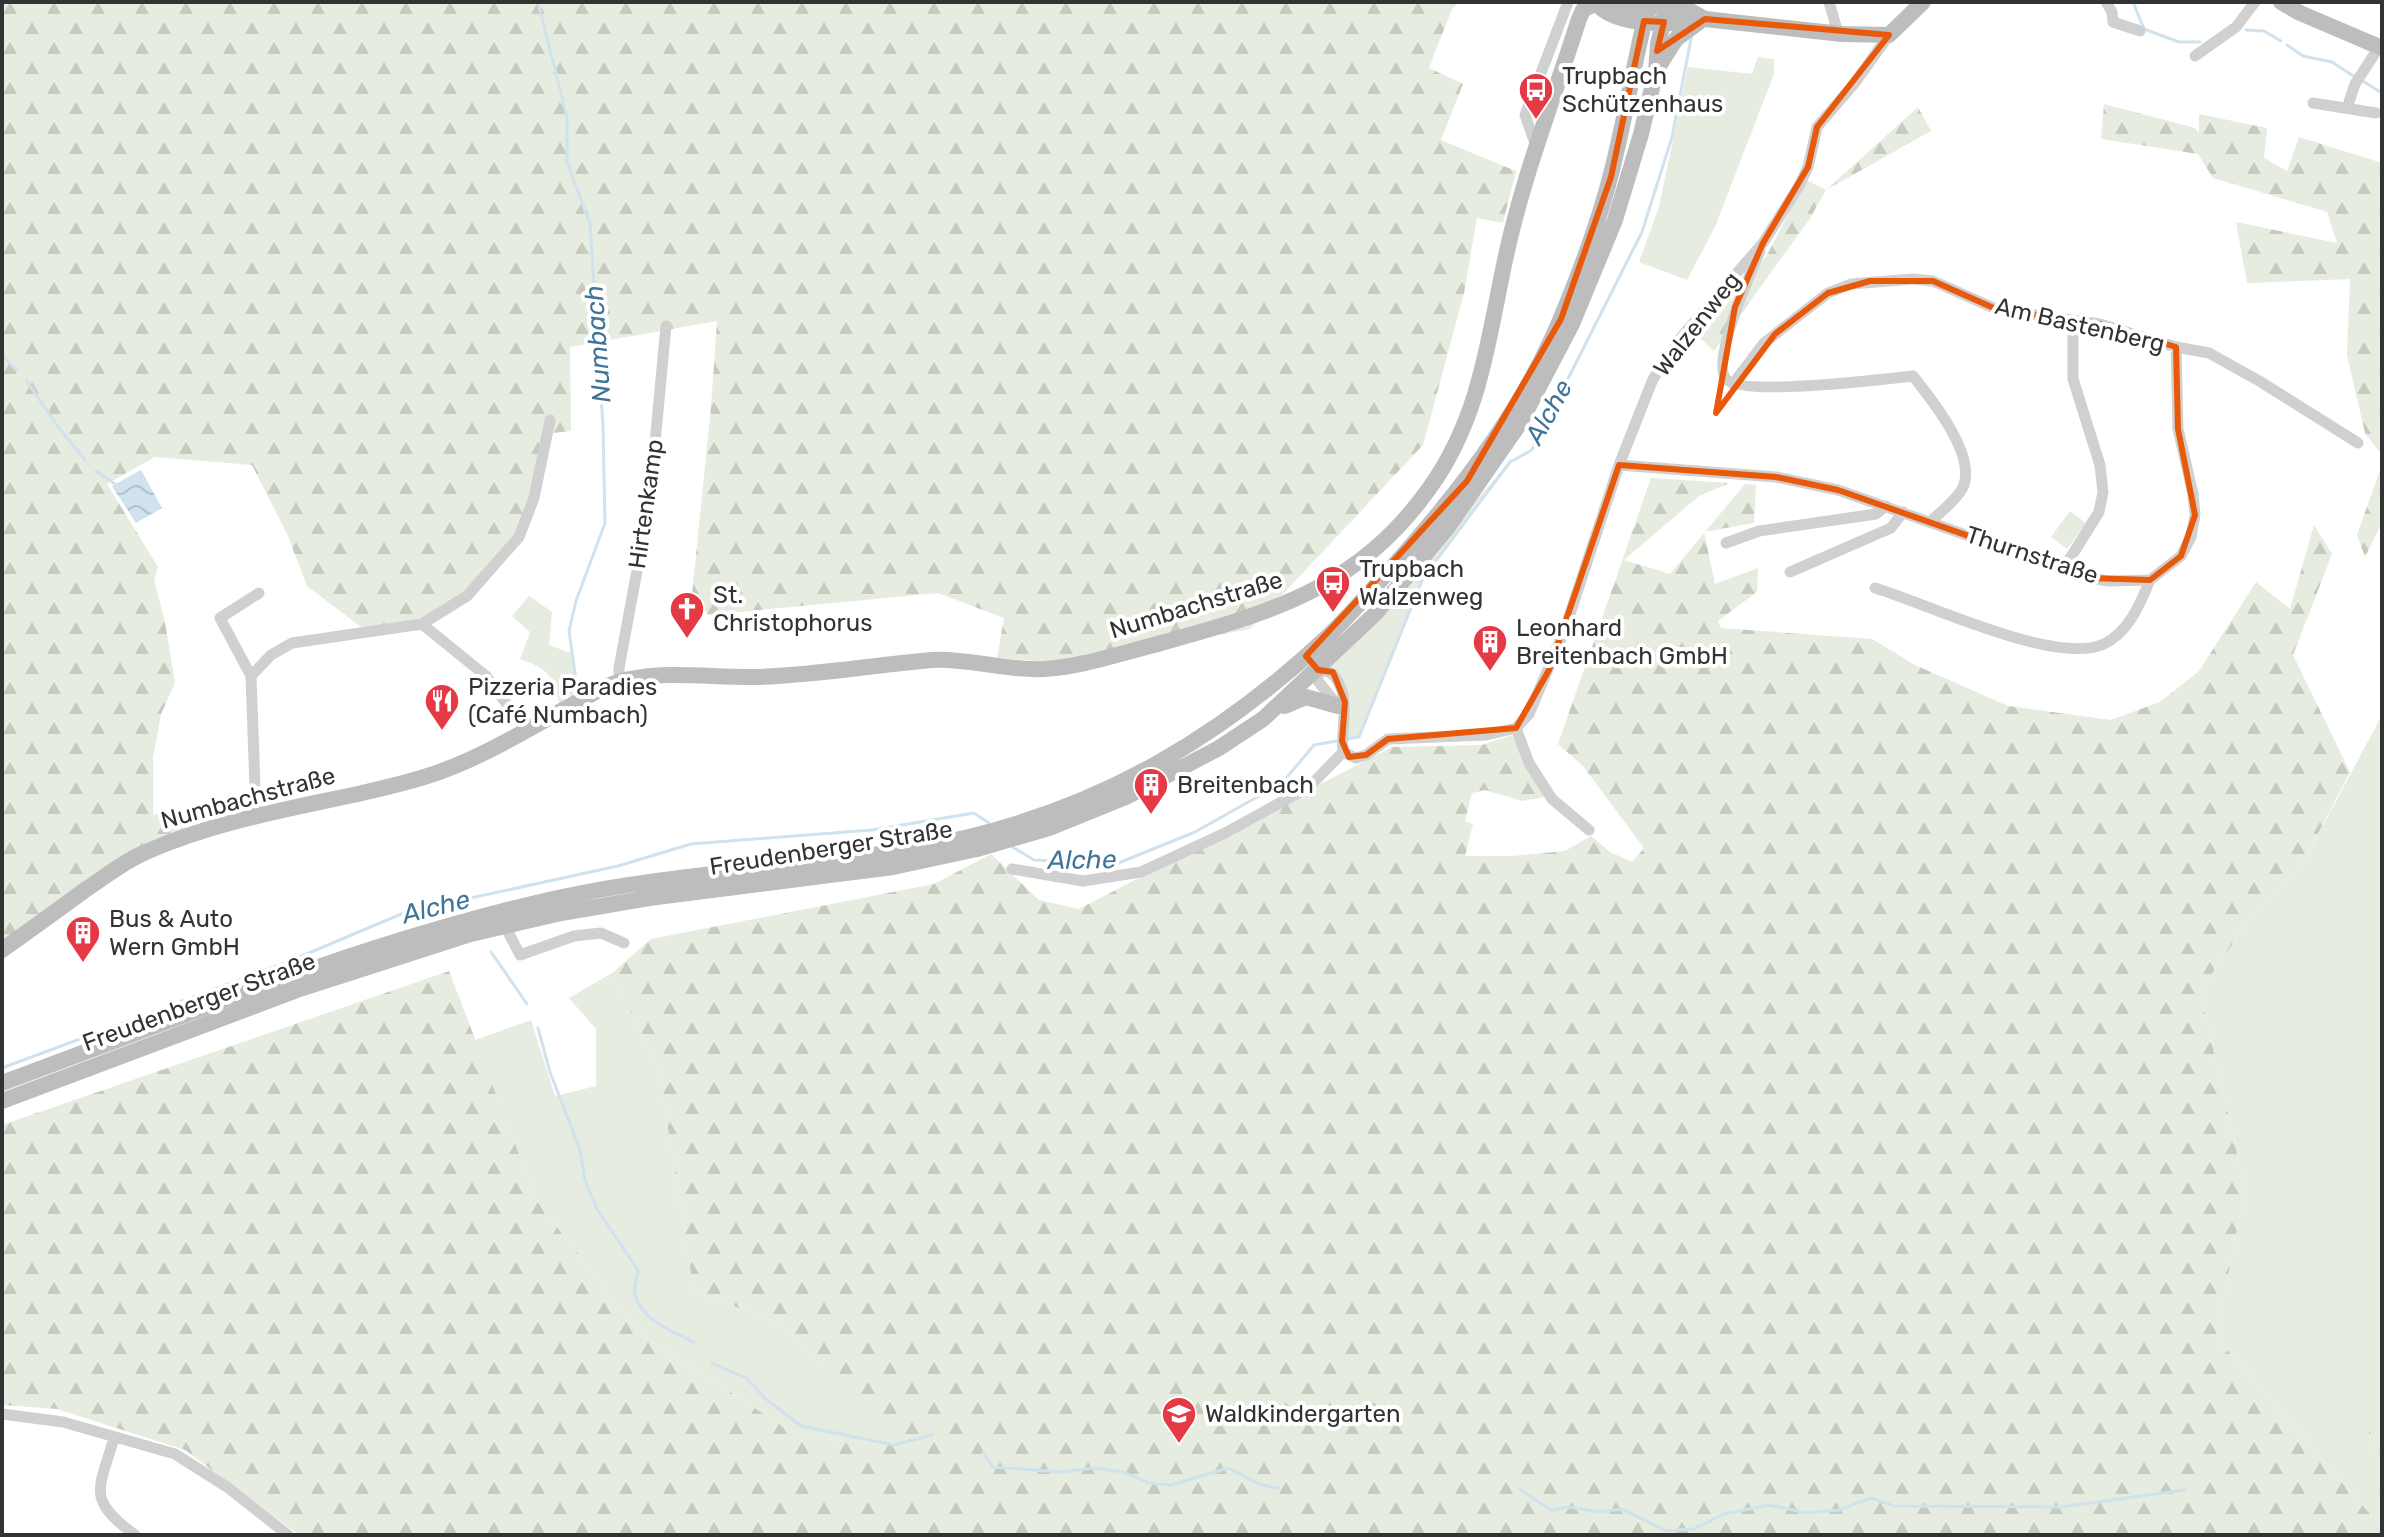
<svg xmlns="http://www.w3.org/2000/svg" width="2384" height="1537" viewBox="0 0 2384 1537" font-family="Rubik,sans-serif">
<defs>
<pattern id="forest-firs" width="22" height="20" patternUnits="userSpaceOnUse" patternTransform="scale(2)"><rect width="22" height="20" fill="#e6ecdf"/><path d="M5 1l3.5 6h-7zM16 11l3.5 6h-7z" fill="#c6cbc0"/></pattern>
<pattern id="water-waves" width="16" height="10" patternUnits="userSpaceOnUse" patternTransform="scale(2)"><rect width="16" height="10" fill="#cfe2ee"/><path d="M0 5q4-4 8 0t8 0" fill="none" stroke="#b2c2cd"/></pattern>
</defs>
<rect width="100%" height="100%" fill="#fff"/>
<path fill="#e6ecdf" d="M1758,57L1774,59V74L1715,227L1687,280L1639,262L1659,207L1688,67L1752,74Z
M1510,462L1423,578L1359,737L1342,741L1344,722L1335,676L1318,670L1375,614Z
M2070,511L2086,523L2067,549L2051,537Z
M529,596L552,612L549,645L571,653L577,688L582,700L561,711C554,680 553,670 520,659L530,632L512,616Z
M2382,715V1422L2369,1430L2372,1516L2216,1337L2245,1189L2200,991L2247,923L2302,865Z
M612,973L658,1067L694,1291L783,1325L894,1445L799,1437L638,1332L537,1201L475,1040L531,1020L555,1096L596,1086V1029L569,998Z"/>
<path fill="url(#forest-firs)" d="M2,2H1460L1452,9L1429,68L1463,84L1441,140L1516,171L1503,223L1477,218L1464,293L1423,445L1250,629L1064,663L997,658L1004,618L938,593L708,615L692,594L711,407L717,321L570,347L571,431L553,433L519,537L467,596L422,624L365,630L307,586L287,534L252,465L155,457L107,484L158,567L154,580L165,622L175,683L161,714L153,758V815L184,809L187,828L2,950Z
M2104,104L2195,128L2199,133V114L2267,128L2264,158L2287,171L2299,137L2382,163V455L2365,433L2347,355L2350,279L2247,283L2236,222L2337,243L2327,212L2213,178L2198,154L2101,139Z
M1918,107L1931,131L1826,190L1809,220L1714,351L1700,338L1767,255L1806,180L1826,190Z
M2382,465V523L2365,557L2357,535Z
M1651,478L1730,483L1699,496L1624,560L1670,574L1745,484L1756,485L1754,523L1704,532L1715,584L1758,568L1757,592L1718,621L1721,628L1872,639L1915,665L2008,706L2111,720L2160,702L2199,671L2256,582L2290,609L2314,525L2332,554L2293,655L2350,772L2302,865L2247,923L2200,991L2245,1189L2216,1337L2371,1515L2369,1430L2382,1422V1535H299L185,1450L57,1409L2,1405V1125L449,971L537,1201L638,1332L799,1437L893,1445L783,1325L694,1291L658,1067L612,973L651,939L934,884L991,854L1039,900L1079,909L1392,747L1482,745L1512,735L1544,797L1522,801L1485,790L1472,793L1465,821L1473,824L1465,856H1513L1565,851L1591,836L1610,852L1632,862L1644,848L1583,766L1558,744Z"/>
<path fill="url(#water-waves)" d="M141,470L162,508L136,523L112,486Z"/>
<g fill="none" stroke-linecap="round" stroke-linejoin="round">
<path stroke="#cfe2ee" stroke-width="3" d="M538,2L567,117V162L590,224L603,425L605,523L576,601L569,631L577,688
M2133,2L2144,29L2179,42H2200
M2246,30L2264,31L2281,41
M2287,45L2303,56L2332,62L2355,77
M2361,80L2382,93
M2,356L17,370
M26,380L58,427L85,460
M96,471L115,484
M1345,739L1359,737L1423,578L1510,462L1532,450L1642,232L1672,137L1692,34
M1011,846L1034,860L1116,864L1195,832L1282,783L1314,745L1337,741
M491,952L527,1004
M538,1028L550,1072L580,1150L585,1180L597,1209L638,1270C637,1278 633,1288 635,1295C642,1320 674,1333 694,1342
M2,1068L290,961L406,912L618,866L691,844L872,830L974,813L989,823
M712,1363L746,1378L765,1398L801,1426L894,1445L932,1435
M983,1452L993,1467L1060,1472L1096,1468L1123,1472L1149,1483L1171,1485L1228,1468C1249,1477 1255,1486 1278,1488
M1520,1489L1551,1510L1569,1507L1599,1512L1622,1509L1667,1531L1694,1529L1724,1514L1769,1505L1807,1513L1839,1510L1871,1498L1894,1506L2061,1507L2185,1490"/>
<path stroke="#d0d0d0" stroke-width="11" d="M1829,2L1838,33
M2106,2L2112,12L2113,22L2140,31
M2195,56L2236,27L2255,2
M2313,103L2376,113
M2347,108L2355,84L2379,47
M1536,146L1525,115L1568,2
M1760,251C1751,272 1711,361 1726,379C1741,397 1884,379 1913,376C1932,400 1979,458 1962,489C1955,501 1942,511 1931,521
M1733,384L1764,343L1828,293L1851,284L1913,279L1933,281L1996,309L2100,324L2176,347L2209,353L2261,382L2358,443
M1619,465L1776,477L1838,490L2088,578L2109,581L2150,580L2181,556L2191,537L2195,515L2193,494L2178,429L2176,347
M1726,543L1759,531L1876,514L1886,506
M2064,568L2099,512L2103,492L2100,465L2073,379V321
M1790,572L1891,528L1903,512
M1875,588C1928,604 2056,666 2104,644C2129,632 2140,604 2150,580
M422,624L486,676L526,730
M1318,670V681L1338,706
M251,676L220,618L259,593
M619,681V668L649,506L666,326
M1516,728L1529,763L1552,799L1589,830
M1343,752L1356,758L1366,755L1388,739L1486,735L1516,728L1529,714L1565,629L1619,465L1653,379L1682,336L1763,243L1799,186L1808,167L1817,127L1854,84L1889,35
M256,815L251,676L271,655L292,643L422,624L467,596L519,537L534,498L550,420
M1012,869L1083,881L1141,872L1225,833L1309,787L1343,752C1340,726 1352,700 1335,677C1330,669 1320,672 1314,665
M505,926L520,955L574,936L601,933L624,943
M2,1414L63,1422L175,1454L227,1487L288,1535
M114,1438C99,1490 86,1499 135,1535"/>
<path stroke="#bdbdbd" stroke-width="16" d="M2281,2L2300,13L2382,48
M1596,3C1614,27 1678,26 1705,19L1842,34L1889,35L1923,2
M1596,3L1685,8L1705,19
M1659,66L1676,39L1699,22
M1285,706L1306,697L1338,706
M2,950C30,930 58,910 85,890C105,877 124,861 146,852C211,823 283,810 353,795C383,788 413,782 442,771C483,756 522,733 561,711C581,701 603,685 625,680C669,670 713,678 758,677C816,675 874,665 932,660C969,658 1006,671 1044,669C1081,667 1118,654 1154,645C1269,613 1358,590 1431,486C1486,408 1489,323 1511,234C1529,161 1556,91 1579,19L1583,10L1596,3
M2,1083C184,1016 364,942 553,899C690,868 833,870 969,837C1108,803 1219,737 1323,641C1352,614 1377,584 1404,554C1468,481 1526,404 1563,313C1582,267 1600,219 1612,170C1626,115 1635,57 1649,2
M2,1101L297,990L471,934L561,913L649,898L893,867L977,849L1049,828L1128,796L1219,748L1263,719L1375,614L1448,527L1520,423L1572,324L1615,220L1641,134L1656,71L1658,44L1668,2"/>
</g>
<path fill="none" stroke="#e8590c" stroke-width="6" stroke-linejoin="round" d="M1705,19L1889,35L1817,127L1808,167L1763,243L1735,307L1716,413L1775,334L1828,293L1870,281H1933L1996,309L2100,324L2176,347L2178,429L2195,515L2181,556L2150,580L2088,578L1838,490L1776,477L1619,465L1549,670L1516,728L1388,739L1366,755L1349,757L1342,741L1345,702L1333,672L1318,670L1306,656L1467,481L1561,319L1611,177L1644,21L1664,22L1657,51Z"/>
<defs>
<symbol id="bus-pin" viewBox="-11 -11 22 30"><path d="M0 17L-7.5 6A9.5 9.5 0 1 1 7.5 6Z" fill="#e63946" stroke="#fff"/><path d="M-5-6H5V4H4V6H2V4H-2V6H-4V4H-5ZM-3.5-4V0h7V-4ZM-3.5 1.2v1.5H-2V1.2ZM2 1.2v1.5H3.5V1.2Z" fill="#fff"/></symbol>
<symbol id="church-pin" viewBox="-11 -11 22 30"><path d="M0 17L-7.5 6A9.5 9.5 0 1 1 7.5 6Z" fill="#e63946" stroke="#fff"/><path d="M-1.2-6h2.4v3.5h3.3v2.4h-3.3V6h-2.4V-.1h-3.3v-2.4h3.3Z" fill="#fff"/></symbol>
<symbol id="building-pin" viewBox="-11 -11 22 30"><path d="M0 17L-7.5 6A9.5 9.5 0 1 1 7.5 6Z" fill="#e63946" stroke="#fff"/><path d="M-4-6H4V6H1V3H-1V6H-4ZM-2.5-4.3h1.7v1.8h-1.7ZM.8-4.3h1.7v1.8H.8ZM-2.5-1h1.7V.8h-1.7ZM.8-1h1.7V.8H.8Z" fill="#fff"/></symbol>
<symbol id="restaurant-pin" viewBox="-11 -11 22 30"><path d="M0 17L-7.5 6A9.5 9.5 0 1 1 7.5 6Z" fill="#e63946" stroke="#fff"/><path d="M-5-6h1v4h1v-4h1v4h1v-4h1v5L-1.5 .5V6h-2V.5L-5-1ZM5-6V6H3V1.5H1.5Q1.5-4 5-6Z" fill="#fff"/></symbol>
<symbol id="school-pin" viewBox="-11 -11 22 30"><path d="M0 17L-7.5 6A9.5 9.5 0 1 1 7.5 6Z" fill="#e63946" stroke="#fff"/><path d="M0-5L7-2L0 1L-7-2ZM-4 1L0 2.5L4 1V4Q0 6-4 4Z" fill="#fff"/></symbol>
</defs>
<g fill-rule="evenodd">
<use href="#bus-pin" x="1516" y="70" width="40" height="54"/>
<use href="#bus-pin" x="1313" y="563" width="40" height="54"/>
<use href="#church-pin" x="667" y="589" width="40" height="54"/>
<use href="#building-pin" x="1470" y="622" width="40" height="54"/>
<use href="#restaurant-pin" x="422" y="681" width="40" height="54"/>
<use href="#building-pin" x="1131" y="765" width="40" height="54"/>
<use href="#building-pin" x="63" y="913" width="40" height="54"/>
<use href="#school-pin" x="1159" y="1394" width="40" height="54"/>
</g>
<g text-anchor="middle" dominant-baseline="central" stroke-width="8" stroke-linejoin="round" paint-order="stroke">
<g font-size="24" fill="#333" stroke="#fff" text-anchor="start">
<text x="1562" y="76">Trupbach<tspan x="1562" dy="28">Schützenhaus</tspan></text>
<text x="1359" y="569">Trupbach<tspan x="1359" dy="28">Walzenweg</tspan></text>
<text x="713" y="595">St.<tspan x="713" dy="28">Christophorus</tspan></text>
<text x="1516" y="628">Leonhard<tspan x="1516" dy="28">Breitenbach GmbH</tspan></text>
<text x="468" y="687">Pizzeria Paradies<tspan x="468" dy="28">(Café Numbach)</tspan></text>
<text x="1177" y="785">Breitenbach</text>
<text x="109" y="919">Bus &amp; Auto<tspan x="109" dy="28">Wern GmbH</tspan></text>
<text x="1205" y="1414">Waldkindergarten</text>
</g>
<g font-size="24" fill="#333" stroke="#fff">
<text transform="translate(1697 324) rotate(-52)">Walzenweg</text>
<text transform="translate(2080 325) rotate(13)">Am Bastenberg</text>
<text transform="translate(646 504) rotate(-82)">Hirtenkamp</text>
<text transform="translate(2032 555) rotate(18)">Thurnstraße</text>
<text transform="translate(1196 605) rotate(-17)">Numbachstraße</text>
<text transform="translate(248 798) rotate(-15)">Numbachstraße</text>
<text transform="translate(831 848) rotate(-9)">Freudenberger Straße</text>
<text transform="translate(199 1002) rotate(-20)">Freudenberger Straße</text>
</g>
<g font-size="26" font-style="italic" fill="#3f7597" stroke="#fff">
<text transform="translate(598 344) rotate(-94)">Numbach</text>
<text transform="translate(1549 412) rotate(-61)">Alche</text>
<text transform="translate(1082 860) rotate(-1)">Alche</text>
<text transform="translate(436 907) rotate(-14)">Alche</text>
</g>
</g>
<rect width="2384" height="1537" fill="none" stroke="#333333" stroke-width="8"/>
</svg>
